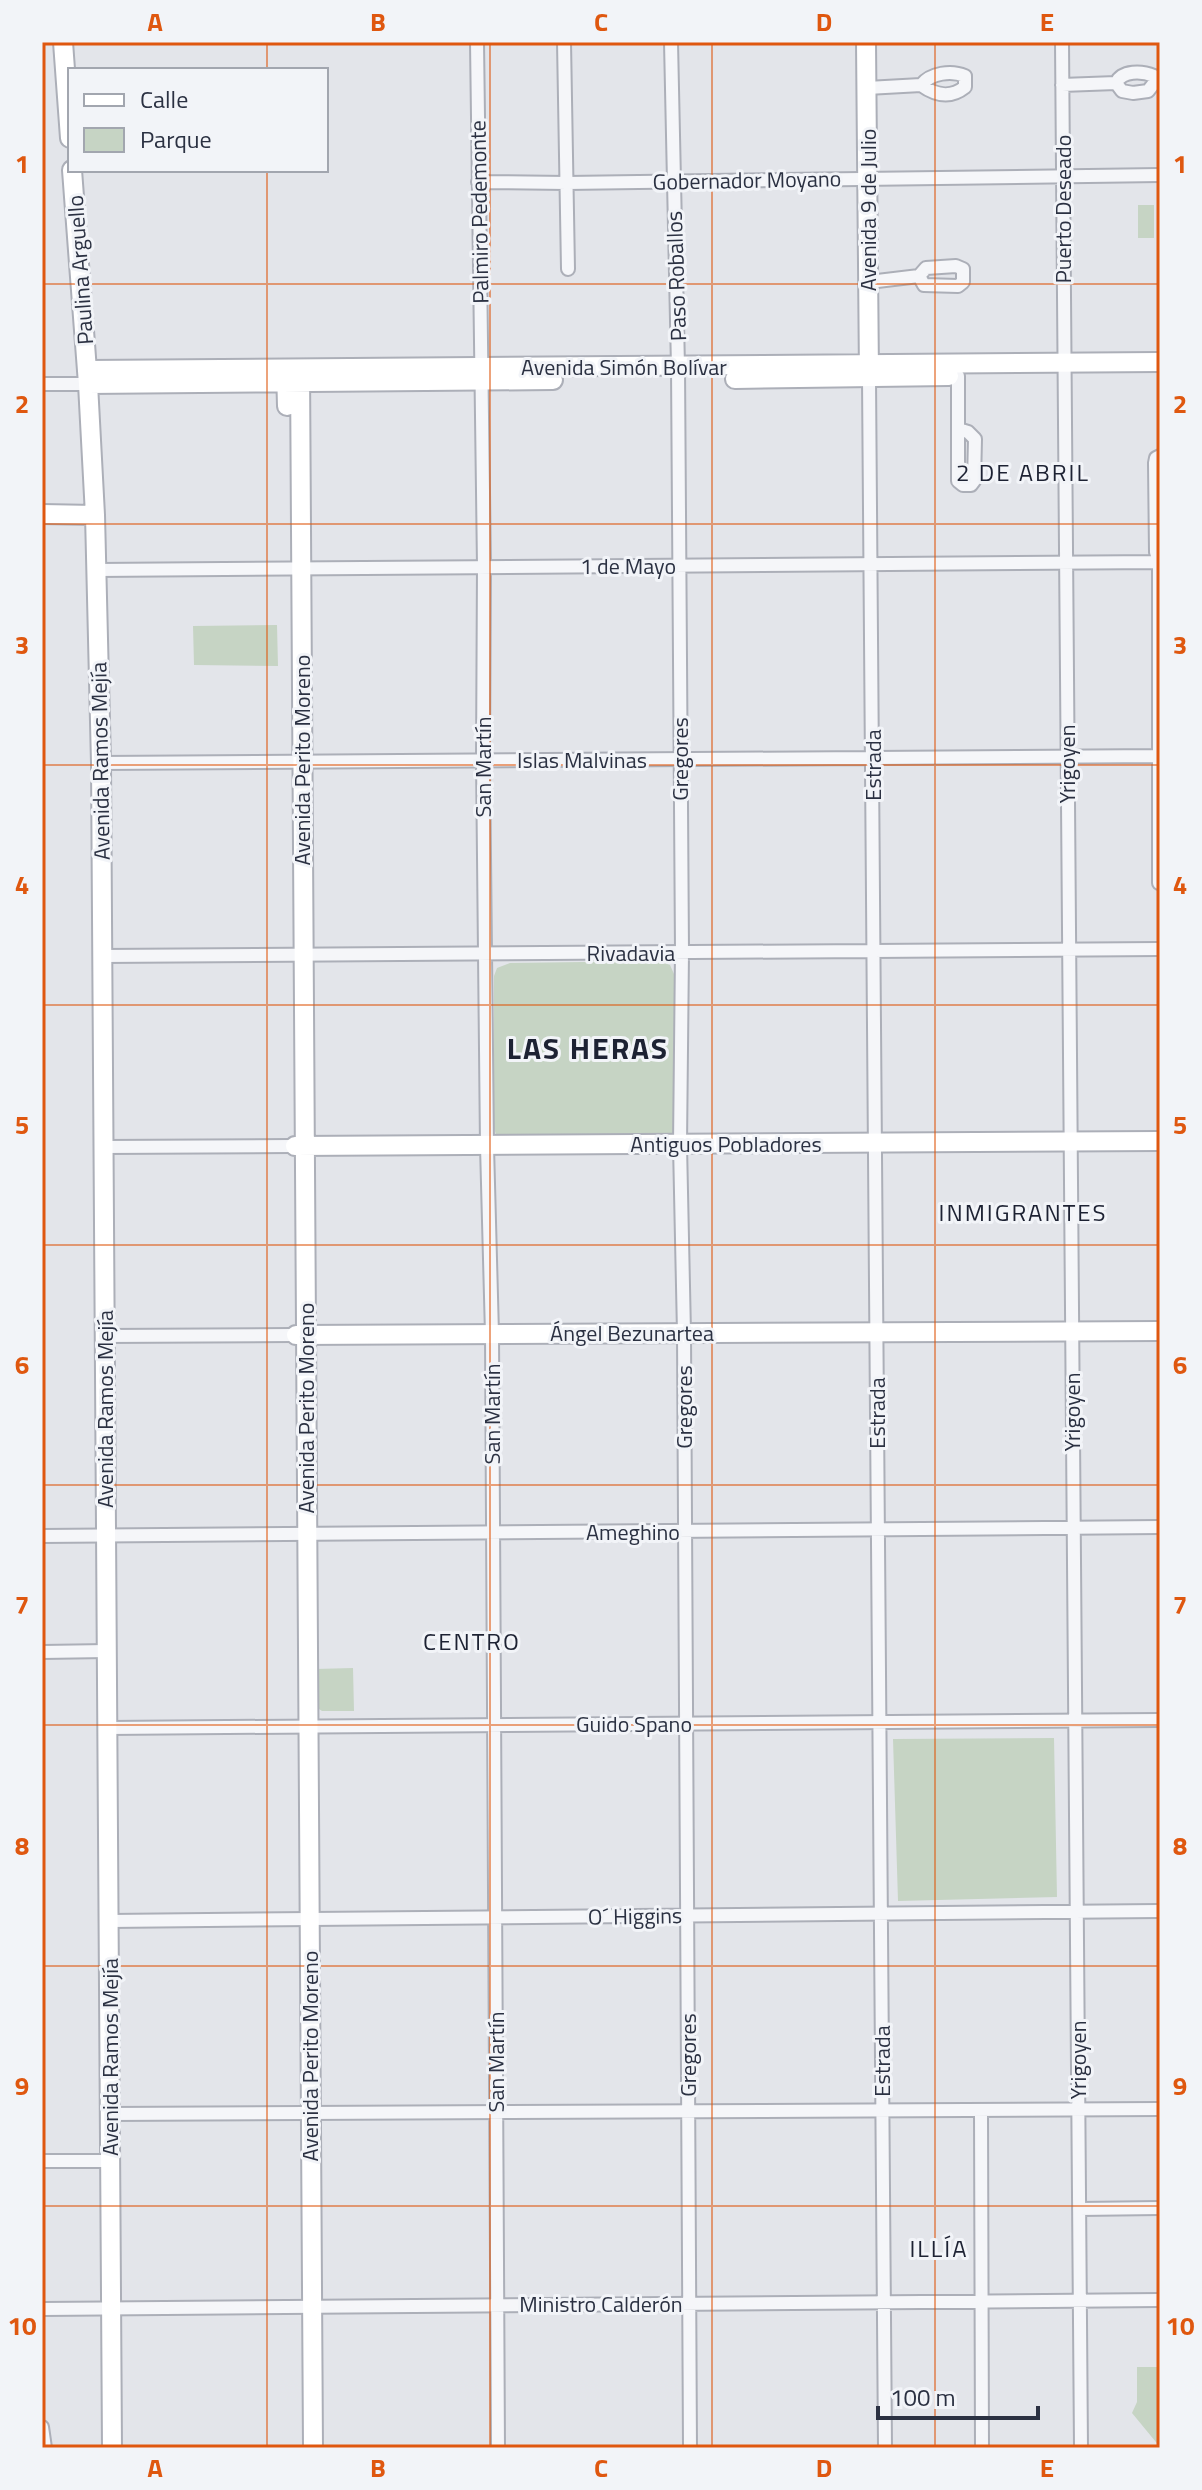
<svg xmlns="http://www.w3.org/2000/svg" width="1202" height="2490" viewBox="0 0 1202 2490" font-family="'Titillium Web',sans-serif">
<rect width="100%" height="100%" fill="#e3e5ea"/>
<path fill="#c6d4c4" d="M1138,205H1154V238H1138Z
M277,625L278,666L194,665L193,626Z
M659,961L670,965L674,974L676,1128L674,1137L497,1138L494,1128V976L497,968L510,963Z
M353,1668L354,1711H322L316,1707L315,1669Z
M1054,1738L1057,1897L898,1901L893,1739Z
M1137,2367H1160V2447L1132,2413L1137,2402Z"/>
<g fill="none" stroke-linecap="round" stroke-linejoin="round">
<defs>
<path id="street" d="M477,42L484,566L483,760L487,1146L492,1334L498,2448
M564,42L568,269
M671,42L678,367L682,952L680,1145L684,1333L690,2448
M1062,42L1081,2448
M1062,85L1116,83L1122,91L1133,93L1148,91L1155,82L1154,76C1142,71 1122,70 1116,83
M867,88L921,85C935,95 950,99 965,87V76C951,70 931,73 921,85
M478,182L567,183L1160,175
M869,282L919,276L924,285L958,286L963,282V269L956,266L926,268L919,276
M869,379L885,2448
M42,384H88
M958,429L968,432L975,439L974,481L971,485H963L958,481V376
M97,570L1160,562
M101,763L1160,756
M1159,883V562L1156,552L1155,463L1156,458L1160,456
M102,956L1160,949
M103,1147L292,1146
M105,1336L293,1335
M42,1536L1160,1527
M42,1652L107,1651
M108,1728L1160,1720
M109,1921L1160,1911
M981,2110L982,2448
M110,2114L1160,2109
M42,2161H111
M1079,2209L1160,2208
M42,2309L1160,2300
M42,2427L45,2448"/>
<path id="secondary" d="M63,42L70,138
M866,42L869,376
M72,170L88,384L95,515L101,763L112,2448
M286,369L287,406
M300,369L313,2448
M87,370L1160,362
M735,379L949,376
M88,384L553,380
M42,514L95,515
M295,1146L1160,1141
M296,1335L1160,1331"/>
</defs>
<use href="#street" stroke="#acafb8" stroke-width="16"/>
<use href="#secondary" stroke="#acafb8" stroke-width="22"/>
<use href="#street" stroke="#f5f6f9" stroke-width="12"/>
<use href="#secondary" stroke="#fff" stroke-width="18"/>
</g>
<path fill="none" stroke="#df570f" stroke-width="2" stroke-opacity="0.55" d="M267,42V70M490,42V2448M712,42V2448M935,42V2448M267,170V2448M42,284H1160M42,524H1160M42,765H1160M42,1005H1160M42,1245H1160M42,1485H1160M42,1725H1160M42,1966H1160M42,2206H1160"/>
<g text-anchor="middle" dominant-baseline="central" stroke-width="6" stroke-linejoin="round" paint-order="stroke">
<g font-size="22" fill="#2b3142" stroke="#f2f4f8">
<text transform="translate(747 180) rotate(-1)">Gobernador Moyano</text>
<text transform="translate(1063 209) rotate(-90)">Puerto Deseado</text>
<text transform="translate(868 210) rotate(-90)">Avenida 9 de Julio</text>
<text transform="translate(479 212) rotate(-91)">Palmiro Pedemonte</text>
<text transform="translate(80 270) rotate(-94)">Paulina Arguello</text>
<text transform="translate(676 276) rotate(-92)">Paso Roballos</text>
<text x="624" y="367">Avenida Simón Bolívar</text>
<text x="628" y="566">1 de Mayo</text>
<text transform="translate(680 759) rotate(-90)">Gregores</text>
<text transform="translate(302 760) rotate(-90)">Avenida Perito Moreno</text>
<text x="582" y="760">Islas Malvinas</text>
<text transform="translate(100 761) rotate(-91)">Avenida Ramos Mejía</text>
<text transform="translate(1067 764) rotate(-90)">Yrigoyen</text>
<text transform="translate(873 765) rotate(-90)">Estrada</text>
<text transform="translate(483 767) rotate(-90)">San Martín</text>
<text x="631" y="953">Rivadavia</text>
<text x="726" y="1144">Antiguos Pobladores</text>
<text x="632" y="1333">Ángel Bezunartea</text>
<text transform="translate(684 1407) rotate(-90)">Gregores</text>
<text transform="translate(306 1408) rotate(-90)">Avenida Perito Moreno</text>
<text transform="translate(105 1409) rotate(-90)">Avenida Ramos Mejía</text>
<text transform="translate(1072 1412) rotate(-90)">Yrigoyen</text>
<text transform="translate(877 1413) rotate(-90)">Estrada</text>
<text transform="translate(492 1414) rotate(-90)">San Martín</text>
<text x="633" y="1532">Ameghino</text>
<text x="634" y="1724">Guido Spano</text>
<text transform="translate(635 1916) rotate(-1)">O´ Higgins</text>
<text transform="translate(688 2055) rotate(-90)">Gregores</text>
<text transform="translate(310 2056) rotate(-90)">Avenida Perito Moreno</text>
<text transform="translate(110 2057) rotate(-90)">Avenida Ramos Mejía</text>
<text transform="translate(1078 2060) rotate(-90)">Yrigoyen</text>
<text transform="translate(882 2061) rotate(-90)">Estrada</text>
<text transform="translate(496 2062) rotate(-90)">San Martín</text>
<text x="601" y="2304">Ministro Calderón</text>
</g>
<g font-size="24" letter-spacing="2" fill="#1d2233" stroke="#f2f4f8">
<text x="1023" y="472">2 DE ABRIL</text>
<text x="1023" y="1212">INMIGRANTES</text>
<text x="472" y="1641">CENTRO</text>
<text x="939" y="2248">ILLÍA</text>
</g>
<g font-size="30" font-weight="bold" letter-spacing="2" fill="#1d2233" stroke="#f2f4f8">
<text x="588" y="1048">LAS HERAS</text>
</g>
</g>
<rect width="1202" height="2490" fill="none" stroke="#f2f4f8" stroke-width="88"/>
<rect x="68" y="68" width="260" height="104" fill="#f2f4f8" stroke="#a2a6af" stroke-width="2"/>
<rect x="84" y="94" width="40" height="12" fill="#ffffff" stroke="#a2a6af" stroke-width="2"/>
<text x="140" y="108" font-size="24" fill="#2b3142">Calle</text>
<rect x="84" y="128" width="40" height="24" fill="#c6d4c4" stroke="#a2a6af" stroke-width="2"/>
<text x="140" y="148" font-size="24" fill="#2b3142">Parque</text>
<path d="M878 2406v12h160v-12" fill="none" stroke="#2b3142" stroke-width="4"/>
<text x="890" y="2406" font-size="24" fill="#2b3142" stroke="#f2f4f8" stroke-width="6" paint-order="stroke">100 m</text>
<rect x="44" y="44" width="1114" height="2402" fill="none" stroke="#df570f" stroke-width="3"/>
<g font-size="26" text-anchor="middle" font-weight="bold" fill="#df570f">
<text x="155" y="31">A</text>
<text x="378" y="31">B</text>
<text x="601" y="31">C</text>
<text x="824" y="31">D</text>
<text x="1047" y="31">E</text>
<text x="22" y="173">1</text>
<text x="1180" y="173">1</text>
<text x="22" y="413">2</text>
<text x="1180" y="413">2</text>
<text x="22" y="654">3</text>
<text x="1180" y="654">3</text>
<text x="22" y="894">4</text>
<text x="1180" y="894">4</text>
<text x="22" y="1134">5</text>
<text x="1180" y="1134">5</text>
<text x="22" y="1374">6</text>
<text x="1180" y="1374">6</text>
<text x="22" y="1614">7</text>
<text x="1180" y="1614">7</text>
<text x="22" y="1855">8</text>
<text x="1180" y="1855">8</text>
<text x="22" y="2095">9</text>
<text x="1180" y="2095">9</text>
<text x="22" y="2335">10</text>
<text x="1180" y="2335">10</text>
<text x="155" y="2477">A</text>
<text x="378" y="2477">B</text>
<text x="601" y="2477">C</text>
<text x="824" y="2477">D</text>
<text x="1047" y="2477">E</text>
</g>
</svg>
